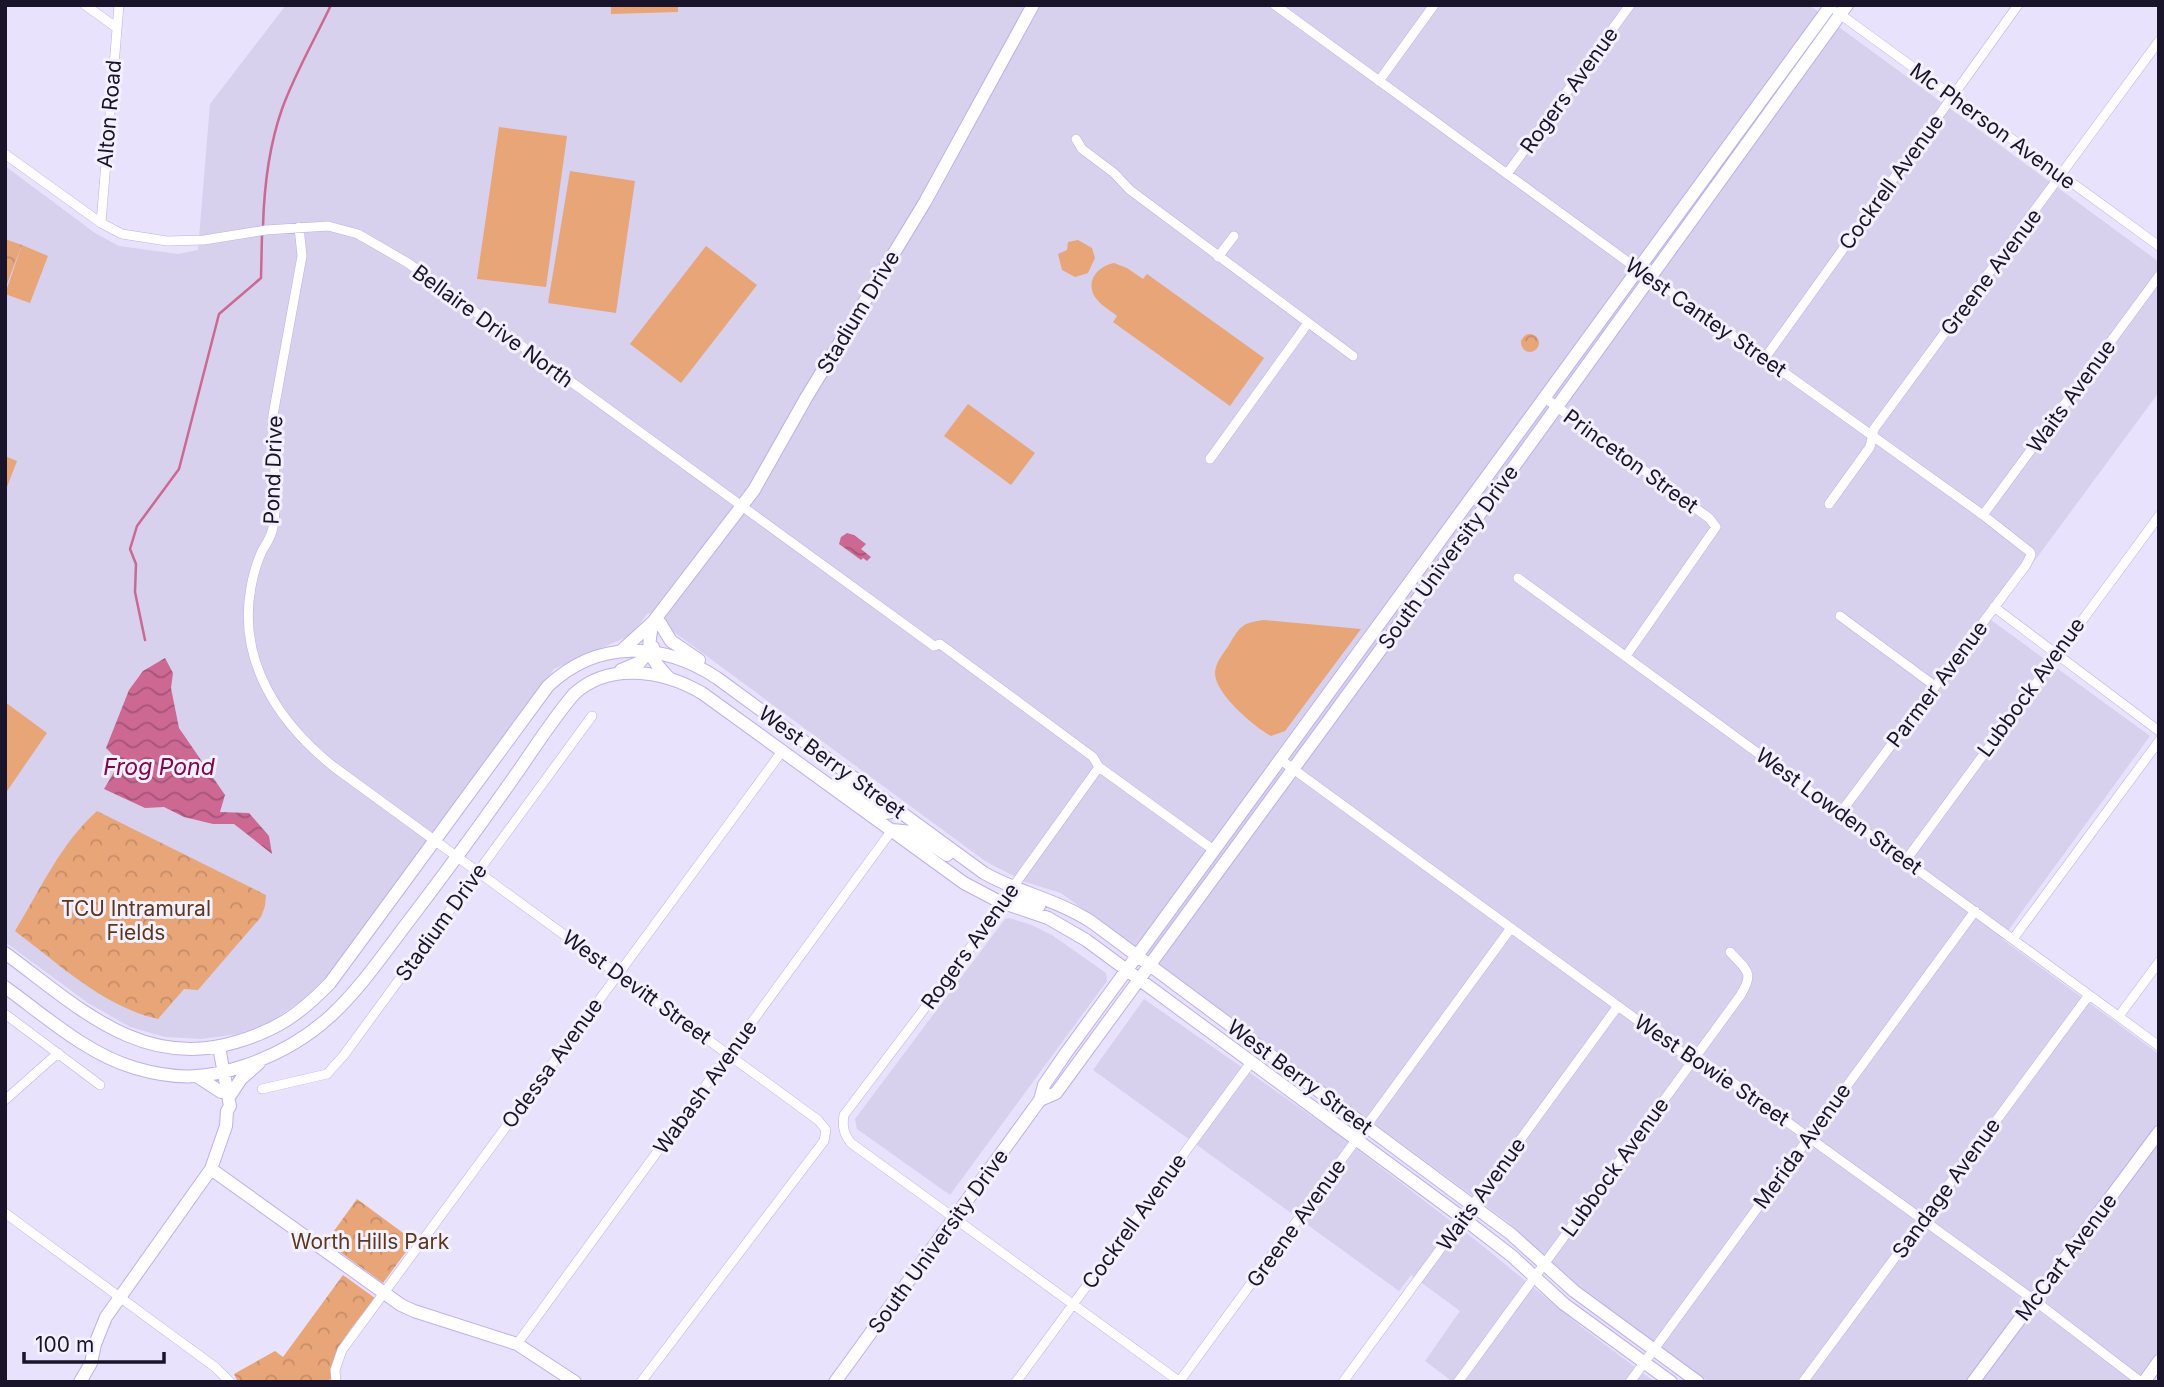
<svg xmlns="http://www.w3.org/2000/svg" width="2164" height="1387" viewBox="0 0 2164 1387" font-family="Inter,sans-serif">
<defs>
<pattern id="park-crowns" width="20" height="18" patternUnits="userSpaceOnUse" patternTransform="scale(1.75)"><rect width="20" height="18" fill="#e7a578"/><path d="M2 6a3 3 0 1 1 6 0M12 15a3 3 0 1 1 6 0" fill="none" stroke="#c68d68"/></pattern>
<pattern id="water-waves" width="16" height="10" patternUnits="userSpaceOnUse" patternTransform="scale(1.75)"><rect width="16" height="10" fill="#cc6891"/><path d="M0 5q4-4 8 0t8 0" fill="none" stroke="#a55477"/></pattern>
</defs>
<rect width="100%" height="100%" fill="#e8e2fc"/>
<path fill="#d7d1ee" d="M286,5H1809L2159,262V392L1991,620L2150,736L2002,939L2159,1054V1351L2136,1382H1709L1559,1271L1508,1222L1061,893L1025,882L985,861L648,613L631,635L554,669L327,976L301,1001L267,1024L238,1034L202,1039L165,1037L130,1027L88,1003L5,942V166L95,233L119,246L178,254L198,250L210,104Z
M1009,918L1032,925L1052,935L1106,973L1107,981L950,1195L857,1129L855,1119L1005,919Z
M1144,999L1336,1133L1478,1242L1583,1328L1655,1382H1448L1449,1379L1425,1361L1460,1311L1411,1275L1399,1291L1093,1070Z"/>
<path fill="#e7a578" d="M611,5H678V12L611,14Z
M499,127L567,136L546,287L477,279Z
M570,171L635,181L616,313L548,303Z
M1078,240L1092,248L1095,258L1088,273L1075,277L1062,270L1058,254L1067,250L1068,242Z
M22,245L48,256L30,303L5,294Z
M706,246L757,285L681,383L630,344Z
M1114,263L1127,268L1143,279L1147,274L1264,358L1230,406L1113,322L1117,316C1110,310 1100,305 1095,297C1085,281 1098,266 1114,263Z
M968,404L1035,453L1011,485L944,436Z
M5,456L17,461L5,492Z
M1264,620L1361,629L1285,731L1271,736C1254,727 1214,693 1215,672C1216,661 1225,652 1230,643C1241,625 1243,623 1264,620Z
M5,702L47,733L5,794Z"/>
<path fill="url(#park-crowns)" d="M5,239L22,245L5,289Z
M1521 343a9 9 0 1 1 18 0a9 9 0 1 1-18 0Z
M97,811L266,895L265,906L261,917L198,990L184,989L158,1019C104,1007 59,964 15,931C40,890 61,843 97,811Z
M357,1199L414,1241L383,1283L326,1242Z
M343,1275L375,1298C355,1325 332,1345 332,1379L322,1382H238L234,1374L275,1351L283,1357Z"/>
<path fill="url(#water-waves)" d="M847,533L854,535L866,544L861,549L871,557L867,561L863,558L861,560L839,544L841,537Z
M165,658L173,673L171,688L179,728L225,795L220,812L249,813L269,836L272,854L234,824H213L184,817L164,807L145,808L104,789L120,762L106,748L129,690L143,671Z"/>
<g fill="none" stroke-linecap="round" stroke-linejoin="round">
<path stroke="#cc6891" stroke-width="2.5" d="M263,227C264,188 269,146 282,109C295,73 315,39 331,5
M145,640L135,592L136,564L130,549L137,526L179,469L219,314L261,278L262,234"/>
<defs>
<path id="street" d="M85,5L117,28
M1275,5L1628,262L1662,285L1983,515L2030,552L2031,555L2026,565L1841,812
M1837,12L2159,246
M1379,81L1434,5
M1076,139L1082,149L1114,173L1130,190L1353,356
M5,154L101,223L122,234L167,241L204,240L266,230L328,226L358,234L408,263L934,646L940,644L1093,757L1099,767L1215,851
M1507,174L1630,5
M101,223L119,5
M299,227L302,256L273,415C271,453 280,490 273,527C272,536 266,544 262,551C257,562 253,576 251,587C237,661 279,723 334,767L818,1120L826,1130L824,1141L641,1382
M1218,257L1234,236
M1765,358L2018,5
M1545,398L1709,518L1716,527L1626,656
M1210,459L1308,323
M1829,504L1870,447L1874,429L2159,41
M1983,515L2159,276
M1518,578L2159,1046
M1994,607L2159,731
M1840,616L1935,686
M1281,760L1681,1052L1696,1056L2034,1300L2141,1382
M1099,767L1013,887L1004,903L844,1115C842,1127 844,1134 851,1143L1180,1382
M1906,860L2159,516
M2013,939L2159,741
M5,1014L100,1085
M2119,1016L2159,962
M262,1089L327,1074L344,1055L592,716
M5,1100L58,1053
M5,1213L215,1367L230,1382
M517,1344L892,830
M336,1382L335,1370L342,1350L783,750
M1016,1382L1252,1061
M1179,1382L1511,928
M1343,1382L1618,1006
M1458,1382L1740,996C1755,972 1747,971 1730,952
M1630,1382L1975,911
M1803,1382L2089,995"/>
<path id="secondary" d="M660,623L671,641L699,660
M621,651L653,622
M621,670L640,662L653,647
M669,678C648,656 646,652 653,622L754,490L806,398L925,202L1033,5
M840,785H844L885,813L899,811
M892,830L912,832L947,855
M1004,903L1012,897L1039,906
M5,953C76,1005 141,1071 236,1042C277,1030 300,1014 330,983L548,686C598,639 662,642 717,678L984,873C1019,893 1059,900 1093,923L1511,1234L1574,1291L1698,1382
M5,987C45,1016 87,1054 135,1068C176,1080 205,1079 244,1066C330,1037 359,986 411,918C446,872 479,827 512,780C532,752 551,721 574,694C610,661 664,671 702,693L964,883L998,901L1048,918L1086,940L1464,1219L1512,1256L1564,1304L1671,1382
M198,1077L221,1092
M229,1097L241,1079L259,1063
M1040,1100L1056,1093L1463,537L1847,5
M211,1169L401,1305L414,1311L517,1344L575,1382
M80,1382L91,1363L95,1344L106,1317L211,1169L226,1126L227,1111L230,1106L219,1047
M835,1382L1040,1100L1044,1085L1066,1053L1831,5
M1973,1382L2159,1132
M2144,1382L2159,1361"/>
</defs>
<use href="#street" stroke="#beafee" stroke-width="10"/>
<use href="#secondary" stroke="#beafee" stroke-width="14"/>
<use href="#street" stroke="#fff" stroke-width="9"/>
<use href="#secondary" stroke="#fff" stroke-width="12"/>
</g>
<g text-anchor="middle" dominant-baseline="central" stroke-width="6" stroke-linejoin="round" paint-order="stroke">
<g font-size="21" fill="#1a142a" stroke="#f4f1ff">
<text transform="translate(1569 90) rotate(-54)">Rogers Avenue</text>
<text transform="translate(109 114) rotate(-85)">Alton Road</text>
<text transform="translate(1993 126) rotate(36)">Mc Pherson Avenue</text>
<text transform="translate(1891 182) rotate(-54)">Cockrell Avenue</text>
<text transform="translate(1991 272) rotate(-53)">Greene Avenue</text>
<text transform="translate(858 312) rotate(-59)">Stadium Drive</text>
<text transform="translate(1706 317) rotate(35)">West Cantey Street</text>
<text transform="translate(493 326) rotate(36)">Bellaire Drive North</text>
<text transform="translate(2071 396) rotate(-54)">Waits Avenue</text>
<text transform="translate(1631 461) rotate(36)">Princeton Street</text>
<text transform="translate(273 470) rotate(-88)">Pond Drive</text>
<text transform="translate(1448 557) rotate(-54)">South University Drive</text>
<text transform="translate(1937 684) rotate(-53)">Parmer Avenue</text>
<text transform="translate(2031 687) rotate(-54)">Lubbock Avenue</text>
<text transform="translate(832 762) rotate(36)">West Berry Street</text>
<text transform="translate(1839 811) rotate(36)">West Lowden Street</text>
<text transform="translate(441 922) rotate(-54)">Stadium Drive</text>
<text transform="translate(970 946) rotate(-54)">Rogers Avenue</text>
<text transform="translate(637 987) rotate(36)">West Devitt Street</text>
<text transform="translate(552 1063) rotate(-54)">Odessa Avenue</text>
<text transform="translate(1712 1070) rotate(34)">West Bowie Street</text>
<text transform="translate(1300 1077) rotate(37)">West Berry Street</text>
<text transform="translate(705 1087) rotate(-54)">Wabash Avenue</text>
<text transform="translate(1802 1146) rotate(-54)">Merida Avenue</text>
<text transform="translate(1615 1167) rotate(-54)">Lubbock Avenue</text>
<text transform="translate(1946 1188) rotate(-54)">Sandage Avenue</text>
<text transform="translate(1481 1194) rotate(-54)">Waits Avenue</text>
<text transform="translate(1134 1221) rotate(-54)">Cockrell Avenue</text>
<text transform="translate(1296 1223) rotate(-54)">Greene Avenue</text>
<text transform="translate(938 1241) rotate(-54)">South University Drive</text>
<text transform="translate(2066 1257) rotate(-53)">McCart Avenue</text>
</g>
<g font-size="21" fill="#5c371c" stroke="#f4f1ff">
<text x="136" y="908">TCU Intramural<tspan x="136" dy="24">Fields</tspan></text>
<text x="370" y="1241">Worth Hills Park</text>
</g>
<g font-size="23" font-style="italic" fill="#86034d" stroke="#f4f1ff">
<text x="159" y="767">Frog Pond</text>
</g>
</g>
<rect width="2164" height="1387" fill="none" stroke="#1a142a" stroke-width="14"/>
<path d="M24 1352v10h140v-10" fill="none" stroke="#1a142a" stroke-width="3.5"/>
<text x="35" y="1352" font-size="21" fill="#1a142a" stroke="#f4f1ff" stroke-width="5" paint-order="stroke">100 m</text>
</svg>
